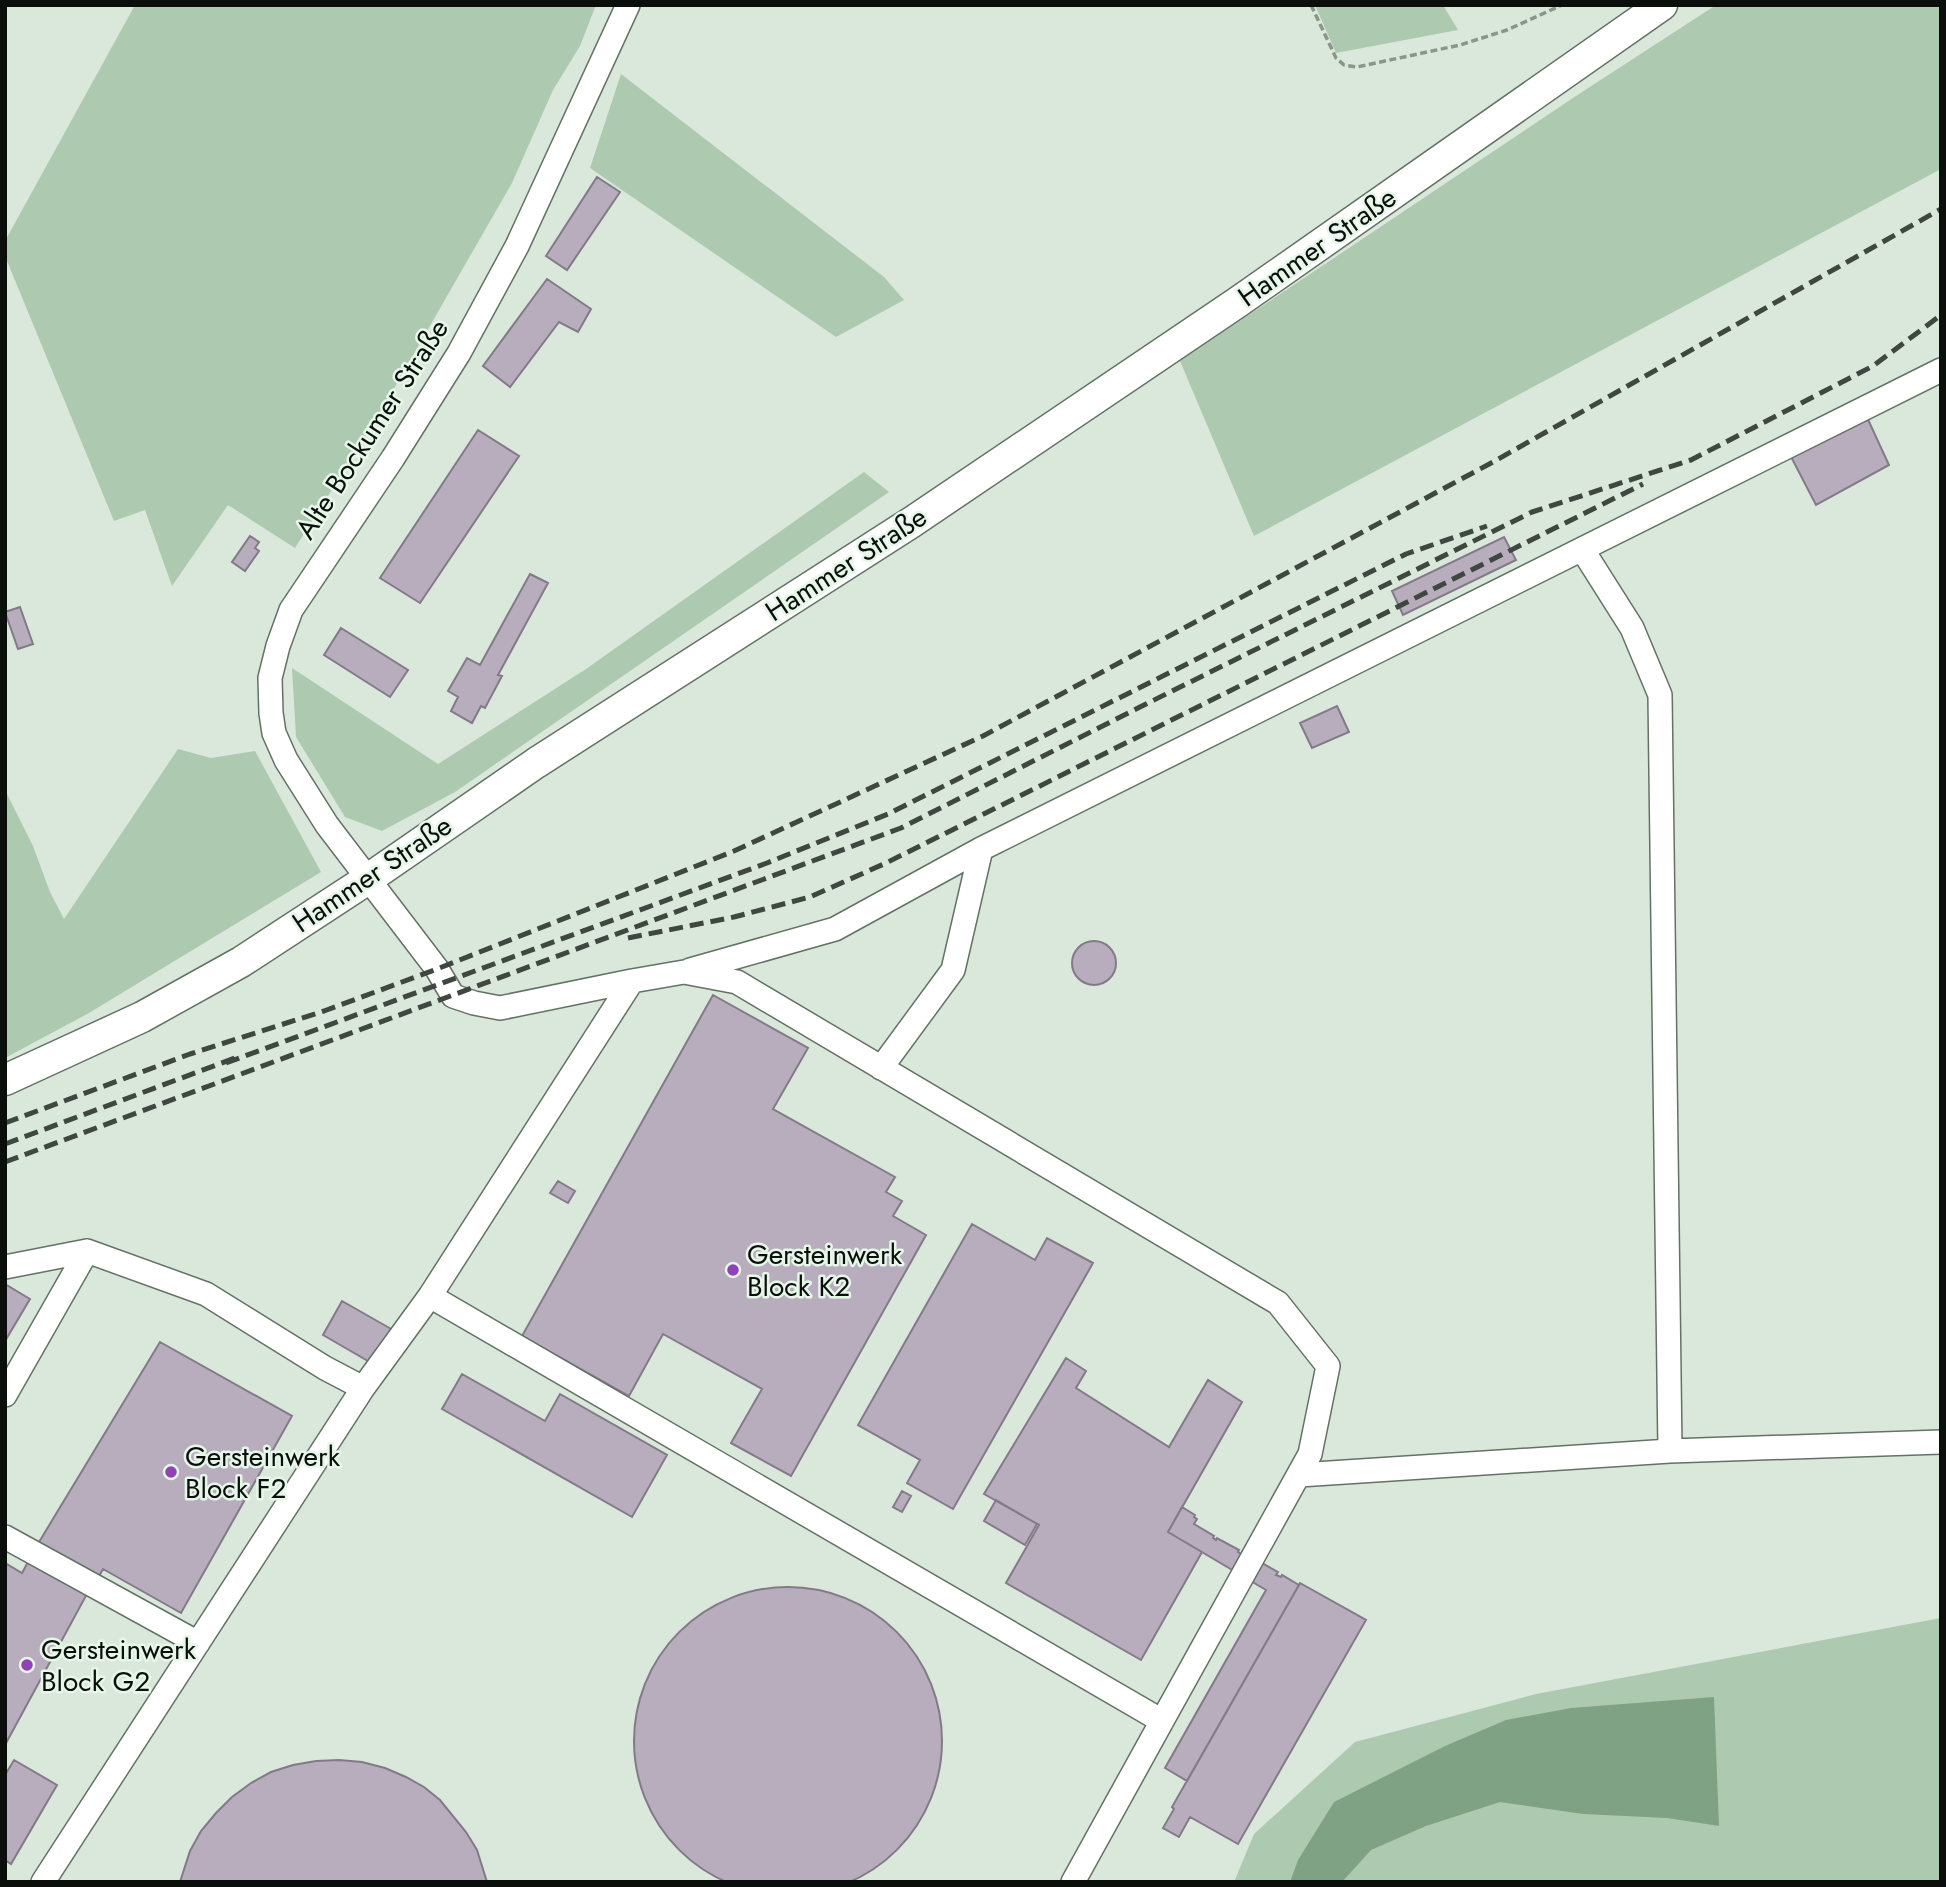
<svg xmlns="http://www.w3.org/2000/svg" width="1946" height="1887" viewBox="0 0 1946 1887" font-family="Jost,sans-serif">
<rect width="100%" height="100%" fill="#d9e8da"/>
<path fill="#adcab0" d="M135,5H596L580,46L553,90L512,183L373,425L295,548L228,505L172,586L145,510L114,521L5,256V241Z
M1315,5H1443L1458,30L1336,53Z
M1716,5H1941V169L1254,536L1180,361L1579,94Z
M621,74L884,277L904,300L836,337L590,168Z
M864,472L889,492L455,792L382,831L345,817L296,737L292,668L438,764L586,669Z
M178,749L211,758L255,751L321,872L89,1013L5,1058V790L33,846L50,892L64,919Z
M1941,1618V1882H1234L1254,1834L1355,1742L1536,1694Z"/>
<path fill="#80a284" d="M1714,1697L1719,1826L1667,1818L1583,1814L1500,1802L1426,1826L1371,1850L1342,1882H1290L1298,1860L1334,1802L1445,1746L1506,1720L1571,1708Z"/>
<path fill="#b7adbd" stroke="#837a88" stroke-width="2" d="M597,177L620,192L567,270L546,256Z
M547,279L591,309L578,332L559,322L510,387L483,366Z
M1865,413L1889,465L1816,505L1788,451Z
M478,430L519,456L420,603L380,578Z
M250,536L259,542L255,548L259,551L245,571L232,562Z
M1504,537L1516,560L1403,615L1392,591Z
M530,574L548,583L498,675L502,676L485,708L481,706L472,723L451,711L458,697L448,691L467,658L480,665Z
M20,607L33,644L18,649L5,612Z
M341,628L408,670L390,697L324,655Z
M1337,706L1349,732L1312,748L1300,723Z
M1072 963a22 22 0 1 1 44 0a22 22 0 1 1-44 0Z
M713,995L808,1048L773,1109L895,1177L886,1192L902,1201L893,1216L926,1235L791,1476L731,1443L762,1389L663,1334L629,1396L522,1336Z
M558,1181L575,1191L568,1203L550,1193Z
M972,1224L1035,1260L1047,1238L1093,1263L953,1509L907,1483L920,1460L858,1425Z
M5,1284L30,1299L5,1341Z
M342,1301L393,1330L373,1364L323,1335Z
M160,1342L292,1416L181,1613L103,1569L97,1580L36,1547Z
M1066,1358L1086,1371L1076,1388L1169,1447L1208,1380L1242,1402L1168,1532L1202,1552L1141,1660L1006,1583L1039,1525L984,1494Z
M462,1374L545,1421L560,1394L667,1455L632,1517L442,1409Z
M902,1491L911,1496L902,1512L893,1507Z
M996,1500L1037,1524L1025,1545L984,1521Z
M1182,1507L1195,1515L1194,1517L1197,1519L1194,1524L1214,1536L1213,1538L1216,1540L1217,1538L1239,1550L1238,1552L1241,1554L1242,1552L1278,1572L1276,1575L1281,1577L1282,1575L1299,1585L1187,1781L1165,1768L1266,1590L1168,1532Z
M35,1549L94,1581L5,1745V1563L22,1573Z
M1300,1583L1366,1620L1238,1844L1190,1817L1179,1837L1163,1828L1174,1809L1172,1807Z
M634 1741a154 154 0 1 1 308 0a154 154 0 1 1-308 0Z
M14,1760L57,1785L11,1864L5,1860V1775Z
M339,1760L362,1762L385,1768L406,1777L424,1787L440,1800L466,1832L477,1850L487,1882H180L190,1851L201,1831L216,1813L232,1797L251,1783L271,1772L293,1765L316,1761Z"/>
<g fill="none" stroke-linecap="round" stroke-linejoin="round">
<defs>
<path id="minor" d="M628,5L517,246L459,353L393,458L291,610L278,646L270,678L271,713L274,733L286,760L327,825L437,969L453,996L474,1003L500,1008L632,981
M1582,549L1632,628L1660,695L1670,1451
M690,970L835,929L981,849L1941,370
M881,1068L953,970L981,849
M5,1267L87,1251L206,1294L325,1368L363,1388L430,1296L632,981L684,972L737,982L1278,1303L1328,1366L1310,1454L1162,1721L430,1296
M5,1395L87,1251
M1299,1475L1670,1451L1941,1442
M5,1537L198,1643
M43,1882L363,1388
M1073,1882L1162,1721"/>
<path id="major" d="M5,1080L142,1017L241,962L368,879L536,763L912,522L1238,302L1662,5"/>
</defs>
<use href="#minor" stroke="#647266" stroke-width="26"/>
<use href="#major" stroke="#647266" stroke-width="33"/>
<path stroke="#8a958b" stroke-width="3.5" stroke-dasharray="7 3.5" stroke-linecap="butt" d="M1311,5L1336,58L1344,65L1357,67L1460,45L1507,30L1562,5"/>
<use href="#minor" stroke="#fff" stroke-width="23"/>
<use href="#major" stroke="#fff" stroke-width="30"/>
<path stroke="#3f4740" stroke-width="5" stroke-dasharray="14 7" stroke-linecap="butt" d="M628,938L734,917L810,897L886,863L1643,484
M226,1063L767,863L888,814L1406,554L1487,526
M5,1123L190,1054L324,1011L437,969L734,851L983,736L1493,462L1941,209
M5,1144L235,1058
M5,1162L901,828L1140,707L1532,512L1691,460L1873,366L1941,315"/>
</g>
<g fill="#9043b4" stroke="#e6f6e8" stroke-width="2.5">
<circle cx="733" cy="1270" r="7"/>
<circle cx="171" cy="1472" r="7"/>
<circle cx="27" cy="1665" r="7"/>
</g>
<g text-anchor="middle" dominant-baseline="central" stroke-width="5" stroke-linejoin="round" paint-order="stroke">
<g font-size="28" fill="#0a0f0b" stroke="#e6f6e8">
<text transform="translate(1317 247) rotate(-35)">Hammer Straße</text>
<text transform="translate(372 429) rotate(-57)">Alte Bockumer Straße</text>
<text transform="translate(846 564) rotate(-33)">Hammer Straße</text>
<text transform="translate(372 874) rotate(-34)">Hammer Straße</text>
</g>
<g font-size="28" fill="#0a0f0b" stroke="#e6f6e8" text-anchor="start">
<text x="747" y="1254">Gersteinwerk<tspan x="747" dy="32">Block K2</tspan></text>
<text x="185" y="1456">Gersteinwerk<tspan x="185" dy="32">Block F2</tspan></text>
<text x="41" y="1649">Gersteinwerk<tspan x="41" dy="32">Block G2</tspan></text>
</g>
</g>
<rect width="1946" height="1887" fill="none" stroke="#0a0f0b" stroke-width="14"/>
</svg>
